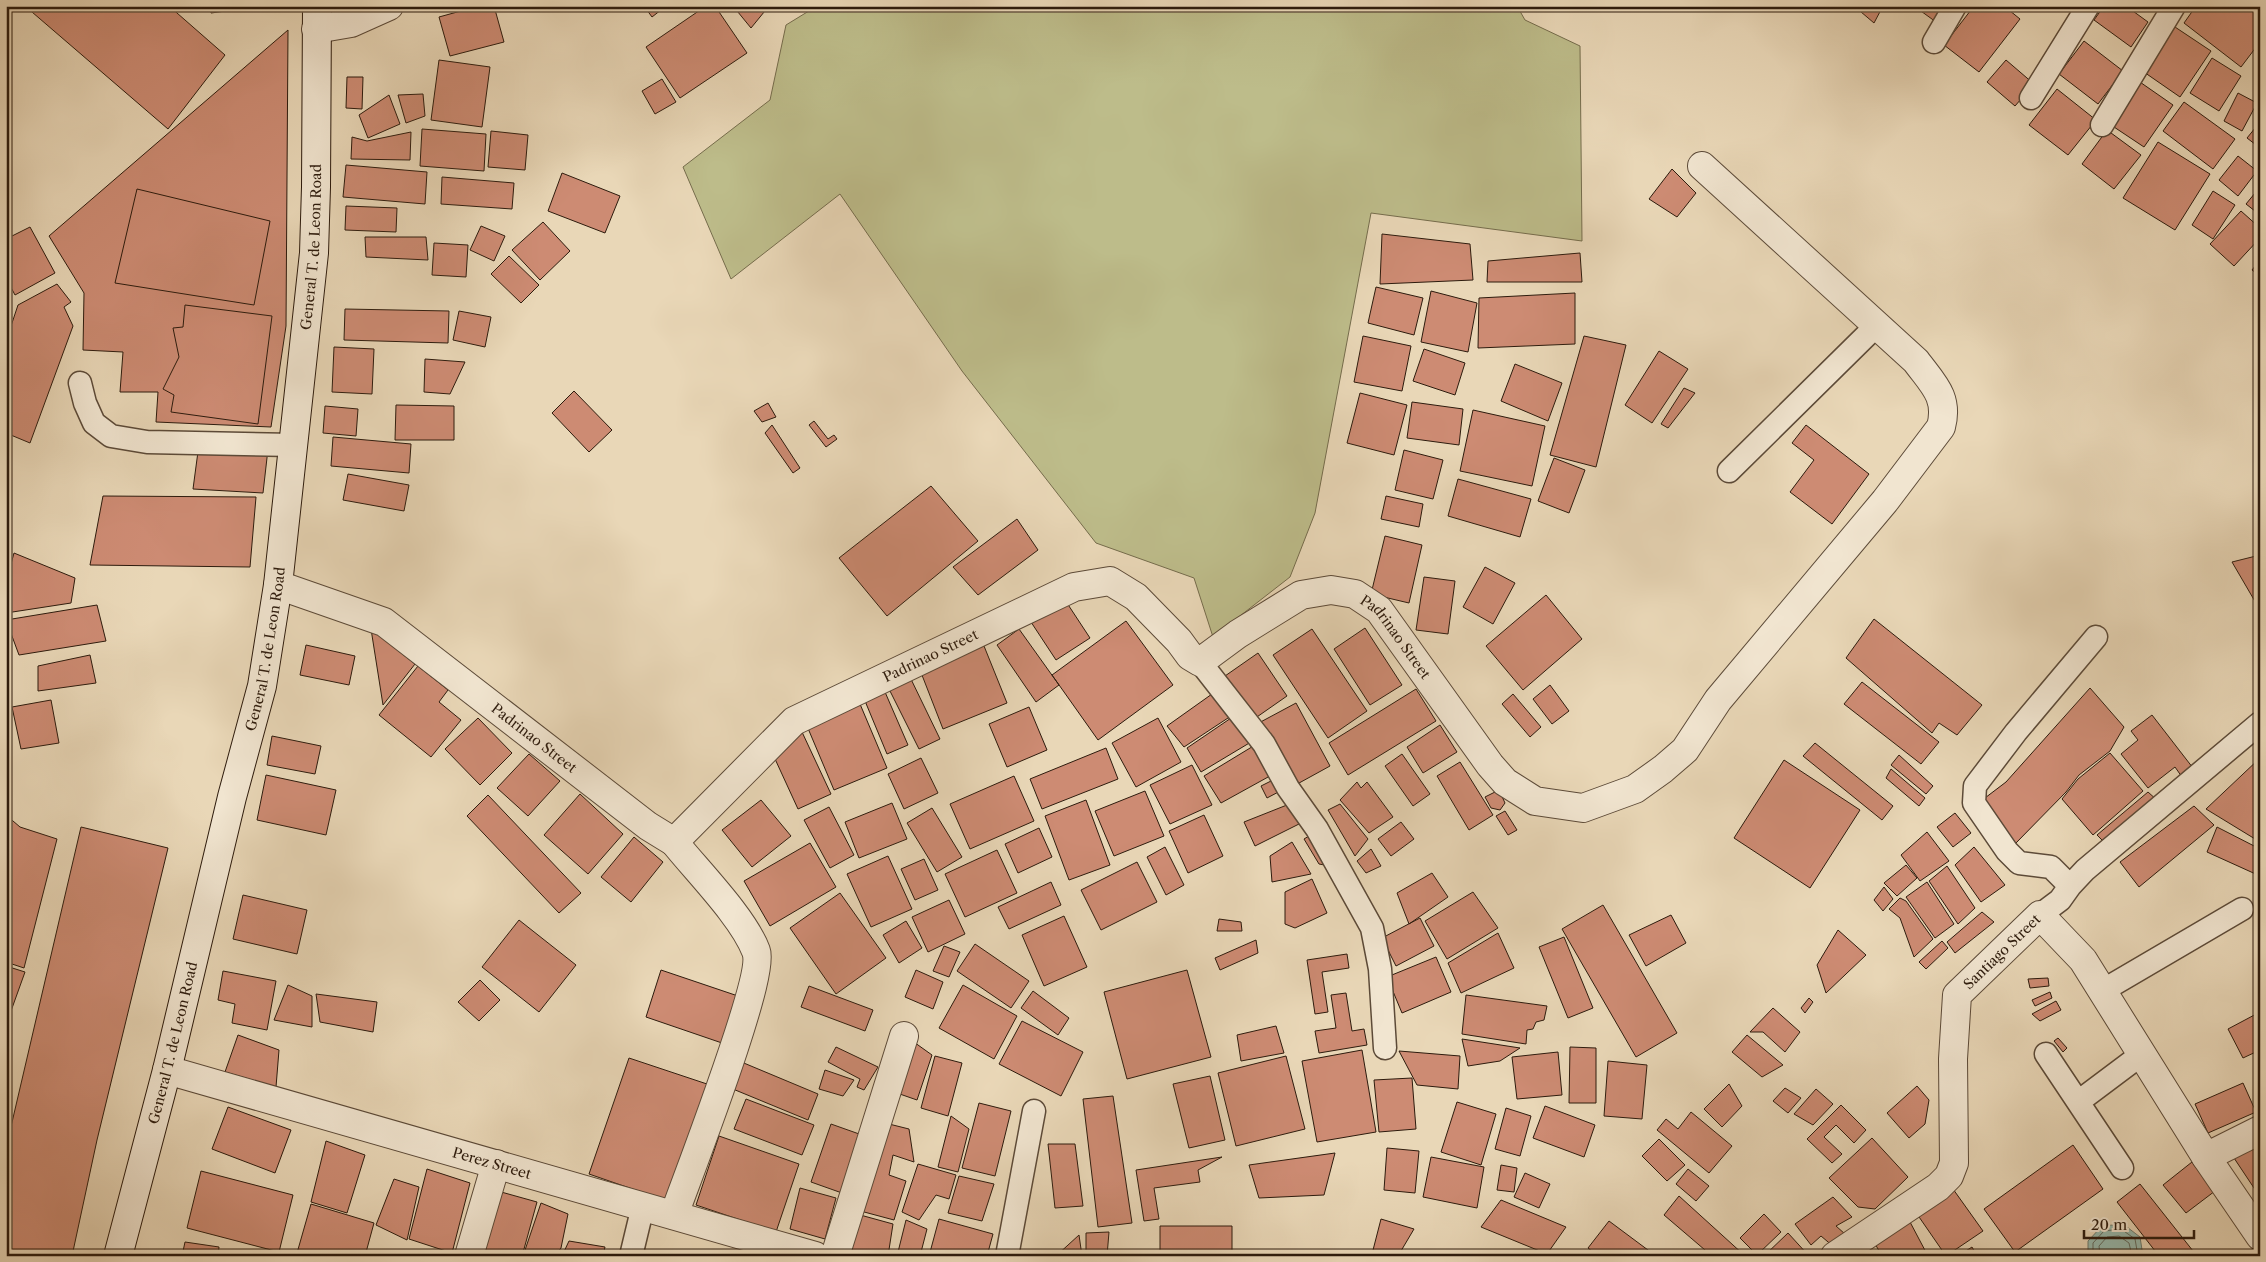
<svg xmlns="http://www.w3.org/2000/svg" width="2266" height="1262" viewBox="0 0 2266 1262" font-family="'Libre Caslon Text',serif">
<rect width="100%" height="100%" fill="#e9d7b7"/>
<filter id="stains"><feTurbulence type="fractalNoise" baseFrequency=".004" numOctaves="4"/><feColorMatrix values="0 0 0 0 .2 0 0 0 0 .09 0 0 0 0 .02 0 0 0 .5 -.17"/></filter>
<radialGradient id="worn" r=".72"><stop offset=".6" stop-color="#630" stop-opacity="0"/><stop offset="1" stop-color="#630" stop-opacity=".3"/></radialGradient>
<path fill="#bdbc8a" stroke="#756c4c" d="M817,6H1517L1525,20L1580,46L1582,241L1371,213L1315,513L1290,577L1213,637L1194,578L1096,543L962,371L840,194L731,279L683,167L770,100L786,25Z"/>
<path fill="#97baae" stroke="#6d7a6e" d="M2123,1224L2140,1237L2143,1256H2088V1241L2102,1226Z"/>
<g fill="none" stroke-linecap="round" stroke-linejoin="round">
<path stroke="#626a5e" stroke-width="1" d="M2093,1256V1243L2104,1231L2121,1229L2135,1239L2138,1256
M2100,1256L2099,1246L2107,1237L2119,1236L2129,1243L2132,1256"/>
</g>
<path fill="#cd8b73" stroke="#2d1b0d" d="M25,6H169L225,55L168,129Z
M210,6H262L211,13Z
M479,6H494L504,42L450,56L439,17Z
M644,6H666L652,17Z
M706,6H715L747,53L680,98L646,47Z
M733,6H769L751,28Z
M1854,6H1883L1874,23Z
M1914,6H1947L1936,22Z
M1974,6H2004L2020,19L1979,72L1944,45Z
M2104,6H2126L2148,22L2131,47L2094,20Z
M2196,6H2260V42L2241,67L2184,23Z
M2172,25L2211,51L2180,97L2141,70Z
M288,30L286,326L271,427L156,422L158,392H120L123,352L83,350L84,293L49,236Z
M2084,41L2123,71L2098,104L2059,74Z
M2212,58L2241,76L2219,111L2190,93Z
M439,60L490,67L482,127L431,120Z
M2006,60L2034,84L2015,106L1987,82Z
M347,77H363L362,109L346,108Z
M662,79L676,102L655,114L642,91Z
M2137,80L2173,105L2144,147L2108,123Z
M2057,89L2096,120L2068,155L2029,125Z
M2238,93L2257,103L2242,131L2224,121Z
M423,94L425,116L406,123L398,95Z
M389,95L400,124L368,138L359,115Z
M2184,102L2235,139L2213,169L2163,131Z
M2260,122V148L2247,138Z
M422,129L486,134L484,171L420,166Z
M2107,130L2141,155L2114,189L2082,164Z
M491,131L528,135L525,170L488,167Z
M411,132L410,160L351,159L352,137L367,141Z
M2158,142L2210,174L2175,230L2123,198Z
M2238,156L2257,171L2238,196L2219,180Z
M346,165L427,172L425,204L343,197Z
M1672,169L1696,193L1677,217L1649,199Z
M562,173L620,196L605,233L548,211Z
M442,177L514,183L512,209L441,204Z
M2260,187V215L2246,204Z
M137,189L270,221L254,305L115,283Z
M2213,191L2235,205L2213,239L2192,225Z
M346,206L397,208L396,232L345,230Z
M2241,211L2260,228V238L2234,266L2210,244Z
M543,222L570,251L540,280L512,250Z
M481,226L505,236L494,261L470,250Z
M30,227L55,273L15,295L6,278V239Z
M1382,234L1470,244L1473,280L1380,284Z
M365,237H426L428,260L366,257Z
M434,243L468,245L466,277L432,275Z
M1580,253L1582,282H1487L1488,261Z
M509,256L539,285L521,303L491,274Z
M2260,260V276L2252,270Z
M57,284L71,302L64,307L73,326L30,443L6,433V341L18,305Z
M1376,287L1423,298L1414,335L1368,323Z
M1431,291L1477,303L1468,352L1421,342Z
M1575,293V344L1478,348L1479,298Z
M185,305L272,316L258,424L171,412L174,395L163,389L179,357L173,328L183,327Z
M345,309L449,311L448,343L344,340Z
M459,311L491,317L485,347L453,340Z
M1363,336L1411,346L1402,391L1354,382Z
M1584,336L1626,345L1596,467L1550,455Z
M334,347L374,349L372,394L332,392Z
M1424,349L1465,363L1455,395L1413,381Z
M1659,351L1688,369L1652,423L1625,405Z
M425,359L465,362L450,394L424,392Z
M1515,364L1562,383L1548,421L1501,401Z
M1684,388L1695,393L1668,428L1661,424Z
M574,391L612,430L589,452L552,413Z
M1360,393L1407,405L1394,455L1347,443Z
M1412,402L1463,409L1459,445L1407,438Z
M768,403L776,417L762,422L754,411Z
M396,405L454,406V440H395Z
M325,406L358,409L356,436L323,433Z
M1473,410L1545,426L1532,486L1460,471Z
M814,421L828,439L834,435L837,439L826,447L809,425Z
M772,425L800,468L793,473L765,433Z
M1806,425L1869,474L1832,524L1790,492L1814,460L1792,443Z
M333,437L411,444L409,473L331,466Z
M199,444L268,449L263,493L193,489Z
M1404,450L1443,460L1433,499L1395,490Z
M1554,458L1585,470L1569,513L1538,501Z
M348,474L409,485L404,511L343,500Z
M1458,479L1531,499L1520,537L1448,516Z
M931,486L978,541L887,616L839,558Z
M103,496L256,497L250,567L90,565Z
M1386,496L1423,504L1419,527L1381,519Z
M1017,519L1038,550L978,595L953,567Z
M1385,536L1422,545L1409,603L1371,594Z
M14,553L75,578L71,603L6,613V582Z
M2260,555V610L2232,562Z
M1485,567L1515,583L1493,624L1463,607Z
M1424,577L1455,581L1448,634L1416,630Z
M1546,595L1582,639L1523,690L1486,646Z
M1063,597L1090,638L1056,660L1029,619Z
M97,605L106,641L19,655L6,620Z
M1874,619L1982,705L1957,735L1939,723L1932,733L1846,658Z
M1126,621L1173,685L1098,740L1052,675Z
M1365,628L1402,685L1370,705L1334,649Z
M371,629L415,664L383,705Z
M1019,629L1059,685L1036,702L997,645Z
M1312,629L1367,711L1328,738L1273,655Z
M306,645L355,656L349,685L300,675Z
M984,646L1007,703L943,729L920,670Z
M1258,653L1287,696L1254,719L1225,676Z
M90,655L96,683L38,691V666Z
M418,666L448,690L439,702L461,720L431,757L379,715Z
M908,673L940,739L919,749L886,683Z
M1862,682L1939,742L1921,764L1844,704Z
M1550,685L1569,711L1552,724L1533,699Z
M2090,688L2124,727L2110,751L2079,775L2066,792L2015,844L1981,801L2006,782Z
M1416,689L1436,721L1348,775L1329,743Z
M885,692L908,745L887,754L865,701Z
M1212,694L1231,716L1184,747L1167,726Z
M1513,694L1541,727L1530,737L1502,704Z
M51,700L59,743L21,749L12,707Z
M1296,703L1330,766L1290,788L1255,725Z
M860,704L887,768L834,790L807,726Z
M1029,707L1047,750L1007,767L989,724Z
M2152,715L2193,768L2182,777L2175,767L2148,788L2121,754L2138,740L2131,731Z
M1234,716L1256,739L1201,772L1187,748Z
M478,718L512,753L480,785L445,749Z
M1158,718L1181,762L1136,787L1112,743Z
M1440,725L1457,752L1423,773L1407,747Z
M802,732L831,794L798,809L770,748Z
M272,736L321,746L315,774L267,765Z
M1260,742L1279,771L1221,803L1204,776Z
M1815,743L1893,806L1882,820L1803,756Z
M1106,748L1118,779L1042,809L1030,779Z
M2110,753L2143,791L2093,835L2062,799L2078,779Z
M529,754L560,781L528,816L497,788Z
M1402,754L1430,794L1413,806L1385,766Z
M1899,755L1933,786L1926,794L1891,765Z
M921,758L938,793L904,809L888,774Z
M2260,758V842L2206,809Z
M1784,760L1860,810L1810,888L1734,838Z
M1460,762L1493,815L1469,830L1437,776Z
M1192,765L1212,805L1170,824L1150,785Z
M1891,769L1925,798L1919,806L1886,778Z
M266,775L336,790L326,835L257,820Z
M1014,776L1034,821L970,849L950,804Z
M1279,777L1286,788L1267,798L1261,786Z
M1357,782L1361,788L1367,782L1393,817L1369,833L1340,800Z
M1499,790L1505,803L1500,810L1491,808L1485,797Z
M1145,791L1164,836L1114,856L1095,811Z
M2148,792L2158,801L2105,843L2097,835Z
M580,794L623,834L588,874L544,835Z
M488,795L581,893L559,913L467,816Z
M761,800L791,836L752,867L722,830Z
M1086,800L1110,865L1069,880L1045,816Z
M892,803L907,839L859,858L845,822Z
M1292,803L1301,823L1255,846L1244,822Z
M1340,804L1368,839L1355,856L1328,810Z
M2194,806L2214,825L2139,887L2120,862Z
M829,807L854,855L830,868L804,820Z
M932,808L962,857L937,872L907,823Z
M1505,811L1517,830L1508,835L1496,816Z
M1955,813L1971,833L1953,847L1937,827Z
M6,815L20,827L57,839L24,968L6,962Z
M1204,815L1223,856L1188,873L1169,831Z
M1401,822L1414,839L1391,856L1378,839Z
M81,827L168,848L97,1140L72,1256H6V1148Z
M2217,827L2260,849V876L2207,852Z
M1039,828L1052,857L1018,873L1005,844Z
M1927,832L1949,861L1920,881L1901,855Z
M1314,833L1330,866L1319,864L1304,839Z
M634,837L663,862L631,902L601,877Z
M1292,842L1311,874L1272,882L1270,856Z
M810,843L836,887L770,926L744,881Z
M1165,847L1184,885L1166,895L1147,857Z
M1974,847L2005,885L1981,902L1955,865Z
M1371,849L1381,866L1366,873L1357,861Z
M997,850L1017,893L965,917L945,874Z
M888,856L912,909L871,927L847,874Z
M924,859L938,890L915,900L901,869Z
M1137,862L1157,902L1101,930L1081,890Z
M1906,865L1917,878L1897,896L1884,883Z
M1947,866L1975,908L1958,924L1929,881Z
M1432,873L1448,897L1409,924L1397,893Z
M1312,879L1327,913L1295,928L1285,924V892Z
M1051,882L1061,905L1009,929L998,907Z
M1927,882L1954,924L1935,938L1906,897Z
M1884,887L1893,899L1883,911L1874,900Z
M1473,892L1498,928L1447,959L1425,921Z
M840,893L886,958L836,994L790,928Z
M243,895L307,910L297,954L233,939Z
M1900,898L1906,901L1933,939L1914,957L1900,918L1889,909Z
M949,900L965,934L928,952L912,917Z
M1603,905L1677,1033L1636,1057L1562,929Z
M1982,912L1994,922L1955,953L1947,942Z
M1671,915L1686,943L1646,966L1629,935Z
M1064,916L1087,967L1044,986L1022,935Z
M1420,918L1434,946L1396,966L1382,938Z
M1219,919L1241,922L1242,931H1217Z
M519,920L576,965L539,1012L482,967Z
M906,921L922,948L899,963L883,935Z
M1838,930L1866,955L1826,993L1817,965Z
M1498,933L1514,968L1461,993L1448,963Z
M1564,937L1593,1008L1568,1018L1539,947Z
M1256,940L1258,953L1220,970L1215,958Z
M1942,941L1948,948L1926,969L1919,962Z
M975,944L1029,981L1011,1008L957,971Z
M944,946L960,952L949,977L933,971Z
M1347,954L1349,968L1322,972L1328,1012L1315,1014L1307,960Z
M1436,957L1451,992L1402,1013L1387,977Z
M6,966L25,972L11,1011L6,1009Z
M661,970L738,996L722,1043L646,1017Z
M916,970L943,982L933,1009L905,997Z
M1187,970L1211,1057L1127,1079L1104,992Z
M223,971L276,981L267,1030L232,1023L235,1004L218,1000Z
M2048,978L2049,986L2030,988L2028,979Z
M480,980L500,1000L479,1021L458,1002Z
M288,985L312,996V1027L274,1020Z
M963,985L1017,1016L994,1059L939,1028Z
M809,986L873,1010L865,1031L801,1007Z
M1033,991L1069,1018L1058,1035L1021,1008Z
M2050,992L2052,998L2035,1006L2032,1000Z
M1346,993L1352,1031L1364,1029L1367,1045L1319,1053L1315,1031L1336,1028L1331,995Z
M316,994L377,1002L373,1032L320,1022Z
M1466,995L1547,1006L1544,1020L1536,1022L1533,1029L1527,1030L1526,1044L1462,1034Z
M1809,998L1813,1002L1805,1013L1801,1008Z
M2056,1001L2061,1010L2040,1021L2032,1014Z
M1773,1008L1800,1032L1785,1052L1763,1032H1750Z
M2260,1012V1050L2243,1058L2228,1029Z
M1022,1021L1083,1052L1061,1096L999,1064Z
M1276,1026L1284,1053L1241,1061L1237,1035Z
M238,1035L279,1050L276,1087L225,1072Z
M1747,1035L1783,1065L1762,1077L1732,1052Z
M2058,1038L2067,1048L2063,1052L2054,1041Z
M1462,1039L1520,1048L1500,1061L1468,1066Z
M911,1040L932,1055L917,1100L894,1092Z
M836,1047L878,1067L864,1090L857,1087L860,1079L828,1062Z
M1570,1047L1596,1048V1103H1569Z
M1362,1050L1376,1132L1317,1142L1302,1061Z
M1399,1051L1460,1056L1458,1089L1417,1085Z
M1558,1052L1562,1095L1517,1099L1512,1057Z
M935,1056L962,1063L948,1116L921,1108Z
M1286,1056L1305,1129L1236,1146L1218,1073Z
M629,1058L710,1085L670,1202L589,1174Z
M739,1061L818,1094L808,1120L728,1087Z
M1608,1061L1647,1065L1642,1119L1604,1116Z
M825,1070L854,1080L843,1096L819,1089Z
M1210,1076L1225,1140L1189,1148L1173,1084Z
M1412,1078L1416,1129L1379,1132L1374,1080Z
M2243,1083L2256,1112L2208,1133L2195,1104Z
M1729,1084L1742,1106L1722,1127L1704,1109Z
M1917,1086L1929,1100L1925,1124L1909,1138L1887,1113Z
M1785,1088L1801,1098L1788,1113L1773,1101Z
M1816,1089L1833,1104L1813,1125L1794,1114Z
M1113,1096L1132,1223L1098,1227L1083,1099Z
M746,1099L814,1125L802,1155L734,1129Z
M1457,1102L1496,1114L1481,1165L1441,1152Z
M979,1103L1011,1111L995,1176L962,1168Z
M1841,1105L1866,1130L1854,1143L1836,1125L1824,1137L1842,1154L1832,1163L1807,1139Z
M1545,1106L1595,1125L1584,1157L1533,1138Z
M228,1107L291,1130L275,1173L212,1149Z
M1506,1108L1531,1116L1520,1156L1495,1149Z
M1691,1112L1732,1146L1709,1173L1657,1130L1666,1119L1678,1129Z
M951,1116L969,1129L958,1172L938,1167Z
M881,1122L909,1129L914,1162L893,1155L889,1175L906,1181L894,1220L853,1209Z
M831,1124L862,1135L842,1193L811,1182Z
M719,1136L799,1164L776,1232L696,1205Z
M2260,1136V1197L2232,1155Z
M1872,1138L1908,1177L1875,1209L1858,1207L1829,1178Z
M1659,1139L1685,1165L1667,1181L1642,1156Z
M326,1141L365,1155L347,1213L311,1202Z
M1048,1144H1075L1083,1206L1055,1208Z
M2073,1145L2103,1189L2015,1252L1984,1209Z
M1387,1148L1419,1151L1415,1193L1384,1190Z
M1335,1153L1324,1195L1259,1198L1249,1165Z
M1222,1157L1198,1170L1200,1182L1154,1188L1159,1219L1144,1221L1136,1170Z
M1431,1157L1484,1167L1477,1208L1423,1197Z
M2192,1162L2215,1191L2186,1213L2163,1185Z
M918,1164L956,1175L949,1199L936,1195L919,1220L902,1212Z
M1501,1165L1517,1168L1514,1192L1497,1190Z
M427,1169L470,1183L452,1253L409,1239Z
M1688,1169L1709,1186L1696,1201L1676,1184Z
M201,1171L293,1195L279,1252L187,1228Z
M1525,1173L1550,1184L1539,1208L1514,1197Z
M959,1176L994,1184L982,1221L948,1213Z
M394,1179L419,1187L407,1240L376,1225Z
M2140,1184L2197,1256H2159L2117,1202Z
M800,1188L836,1198L825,1239L790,1229Z
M1953,1189L1983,1231L1946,1256L1917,1214Z
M494,1190L537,1202L524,1249L519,1256H488L476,1250Z
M1679,1196L1744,1255L1743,1256H1712L1664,1215Z
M1833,1197L1852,1217L1836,1226L1845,1234L1834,1247L1821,1236L1811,1245L1795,1224Z
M1501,1200L1566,1227L1547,1254L1481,1227Z
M541,1203L568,1214L561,1248L555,1256H523Z
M311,1204L374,1223L365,1256H305L297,1253Z
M853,1213L893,1224L888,1256H837Z
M1764,1214L1781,1232L1757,1255L1740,1238Z
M939,1219L993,1234L987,1256H929Z
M1381,1219L1414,1229L1398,1256L1372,1254Z
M906,1220L927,1229L920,1256H897Z
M1609,1221L1656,1256H1598L1588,1248Z
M1910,1222L1928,1256H1882L1874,1242Z
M1160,1226H1232V1256H1160Z
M1109,1232L1107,1256H1086V1233Z
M1788,1233L1809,1256H1764Z
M1079,1235L1082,1256H1056Z
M569,1241L605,1247L603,1256H562Z
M185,1242L219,1247L218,1256H182Z
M1972,1247L1977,1256H1958Z
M237,1252L255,1256H236Z"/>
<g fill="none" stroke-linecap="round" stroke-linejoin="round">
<defs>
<path id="lane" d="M1934,42L1955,6
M2031,98L2088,6
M2102,125L2174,6
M80,383L85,403L94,423L111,436L147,442L294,445
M1729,471L1877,325
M2096,637L2016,732L1975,786L1974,803L2007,851L2019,863L2051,867L2070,886L2085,870L2260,723
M1200,662L1264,744L1288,788L1317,829L1372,928L1380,969L1385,1048
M2040,915L2060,900L2070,886
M2102,991L2242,909
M2046,1054L2122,1168
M2078,1102L2142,1054
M631,1256L643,1206
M1007,1256L1034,1111"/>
<g id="street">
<path d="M316,29L351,23L389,6"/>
<path id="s1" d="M278,585L384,622L648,826L674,842L794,721L1074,587L1110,581L1136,597L1179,641L1190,656L1200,662L1238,634L1301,595L1331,590L1355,594L1379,610L1490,765L1505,782L1535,801L1583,808L1635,789L1663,769L1685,750L1718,700L1885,501L1941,427C1949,397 1933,384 1916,361L1702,166"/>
<path d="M674,842C698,872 743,917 756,951C766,976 687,1178 674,1215"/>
<path id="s2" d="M167,1070L815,1256"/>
<path d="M2206,1157L2260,1130"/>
<path d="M469,1256L496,1164"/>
<path d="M835,1256L904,1036"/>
<path id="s3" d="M1835,1256L1938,1187L1949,1176L1954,1163L1953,1059L1957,995L2040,915L2083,960L2206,1157L2260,1236"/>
</g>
<g id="secondary">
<path id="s4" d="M118,1256L167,1070L232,797L262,686L278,585L314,253L316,187L317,6"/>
</g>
</defs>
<use href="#lane" stroke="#5c4a38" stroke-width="25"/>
<use href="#street" stroke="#5c4a38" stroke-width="30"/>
<use href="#secondary" stroke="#2d1b0d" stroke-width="30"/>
<use href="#lane" stroke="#f1e5d0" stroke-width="22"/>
<use href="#street" stroke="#f1e5d0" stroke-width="28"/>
<use href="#secondary" stroke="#f1e5d0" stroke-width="28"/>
</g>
<g text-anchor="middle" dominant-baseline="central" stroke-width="4" stroke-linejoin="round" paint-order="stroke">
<g font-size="14" fill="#2d1b0d" stroke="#f1e5d0">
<text stroke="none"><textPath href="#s4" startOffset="1030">General T. de Leon Road</textPath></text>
<text stroke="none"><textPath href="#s1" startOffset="1352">Padrinao Street</textPath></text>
<text stroke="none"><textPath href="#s4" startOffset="625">General T. de Leon Road</textPath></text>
<text stroke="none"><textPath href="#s1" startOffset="798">Padrinao Street</textPath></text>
<text stroke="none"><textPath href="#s1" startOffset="302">Padrinao Street</textPath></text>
<text stroke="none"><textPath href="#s3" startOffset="384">Santiago Street</textPath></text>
<text stroke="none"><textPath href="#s4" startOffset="220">General T. de Leon Road</textPath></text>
<text stroke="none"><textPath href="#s2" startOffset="338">Perez Street</textPath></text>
</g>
</g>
<rect width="2266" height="1262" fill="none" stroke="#e9d7b7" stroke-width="25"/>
<rect x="8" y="8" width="2251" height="1247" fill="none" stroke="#2d1b0d" stroke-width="2.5"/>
<rect x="12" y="12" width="2241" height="1237" fill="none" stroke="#2d1b0d"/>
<path d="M2084 1230v8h110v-8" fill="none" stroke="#2d1b0d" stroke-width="2.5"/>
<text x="2091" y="1230" font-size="15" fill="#2d1b0d" stroke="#f1e5d0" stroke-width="4" paint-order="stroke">20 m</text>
<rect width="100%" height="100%" filter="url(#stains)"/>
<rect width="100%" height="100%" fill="url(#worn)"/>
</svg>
